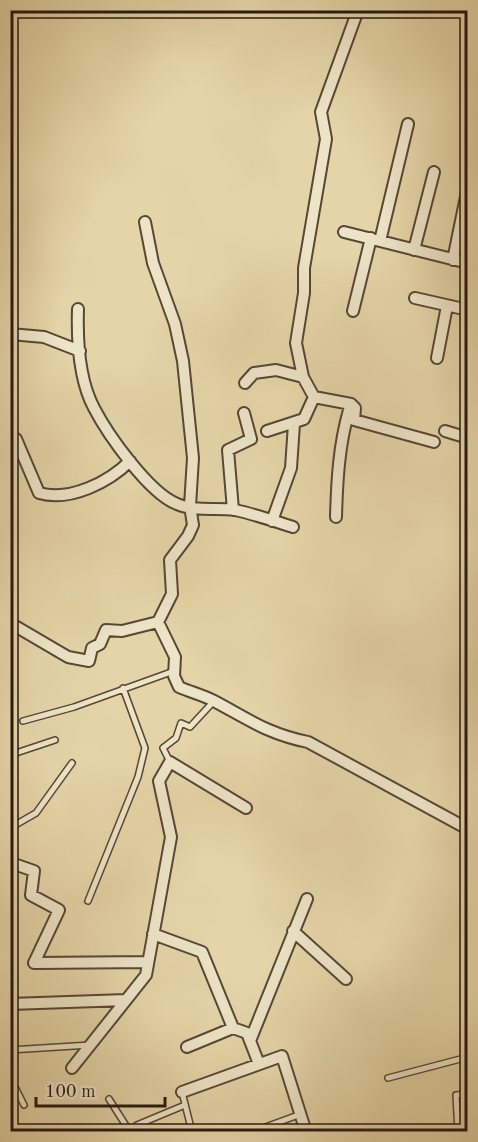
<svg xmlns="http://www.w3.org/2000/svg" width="478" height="1142" viewBox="0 0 478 1142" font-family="'Old Standard TT',serif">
<rect width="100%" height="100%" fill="#e4d4a7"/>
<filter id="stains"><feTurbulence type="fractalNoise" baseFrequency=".00333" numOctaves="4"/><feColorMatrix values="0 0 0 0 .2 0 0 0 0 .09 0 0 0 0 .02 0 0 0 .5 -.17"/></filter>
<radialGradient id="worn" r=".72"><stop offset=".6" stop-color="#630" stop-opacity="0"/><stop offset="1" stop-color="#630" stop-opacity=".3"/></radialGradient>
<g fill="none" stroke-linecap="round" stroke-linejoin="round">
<defs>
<path id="lane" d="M23,721L74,707L174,671
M10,755L55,740
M170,762L163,748L176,738L181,723L190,727L214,701
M10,828L36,813L72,763
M88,901L138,777L145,748L123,688
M10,1050L90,1045
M10,1077L24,1105
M388,1078L468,1057
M182,1092L192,1132
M109,1099L130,1132
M137,1125L185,1105
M252,1132L301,1114
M458,1132L456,1095L468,1094"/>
<path id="street" d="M344,232L468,263
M380,241L408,124
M414,250L434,172
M453,260L468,187
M415,298L468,310
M78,309C77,340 79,380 94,408C108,435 149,493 177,504C195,512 217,507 235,510C254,514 274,521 293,527
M353,311L371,238
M10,334L44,337L80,351
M437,358L447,306
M245,383L254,373L276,370L303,377
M314,397L351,404L355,408L354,420L434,442
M267,431L304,419L314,397L303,377L296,343L304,293V268L326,139L321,112L358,10
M445,431L468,438
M10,435L16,439L39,493C70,502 109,482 130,461
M233,510L228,450L251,439L244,413
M336,517C337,480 339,445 349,410
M272,521L291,468L294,424
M158,622L175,657L174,676L179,687C190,692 203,695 214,701C248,719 268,734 308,742L468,829
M10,623L68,657L89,661L92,648L100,644L106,630L122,631L158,622L172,594L170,560L188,536L193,525L190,506L193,458L183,361L175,324L153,263L145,222
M17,865L34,871L31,895L59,910L34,963L148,962
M293,931L346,979
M153,934L202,952L233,1028L247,1033L259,1064
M10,1004L126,1000
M250,1041L307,899
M187,1047L233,1028
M72,1068L146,975L171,837L159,781L170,762L246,808
M182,1092L282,1056L306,1132"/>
</defs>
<use href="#lane" stroke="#564736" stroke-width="8"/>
<use href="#street" stroke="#564736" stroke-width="14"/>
<use href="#lane" stroke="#ede3c6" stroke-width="5"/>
<use href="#street" stroke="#ede3c6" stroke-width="10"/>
</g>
<rect width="478" height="1142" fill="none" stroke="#e4d4a7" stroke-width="36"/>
<rect x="12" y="12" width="454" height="1118" fill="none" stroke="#261810" stroke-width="3"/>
<rect x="18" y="18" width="442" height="1106" fill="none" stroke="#261810" stroke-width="1.5"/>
<path d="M36 1097v9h129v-9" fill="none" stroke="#261810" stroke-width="3"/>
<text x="45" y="1097" font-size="18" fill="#261810" stroke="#ede3c6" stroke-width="4.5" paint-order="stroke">100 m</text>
<rect width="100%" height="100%" filter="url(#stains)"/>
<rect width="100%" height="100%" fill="url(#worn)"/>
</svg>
